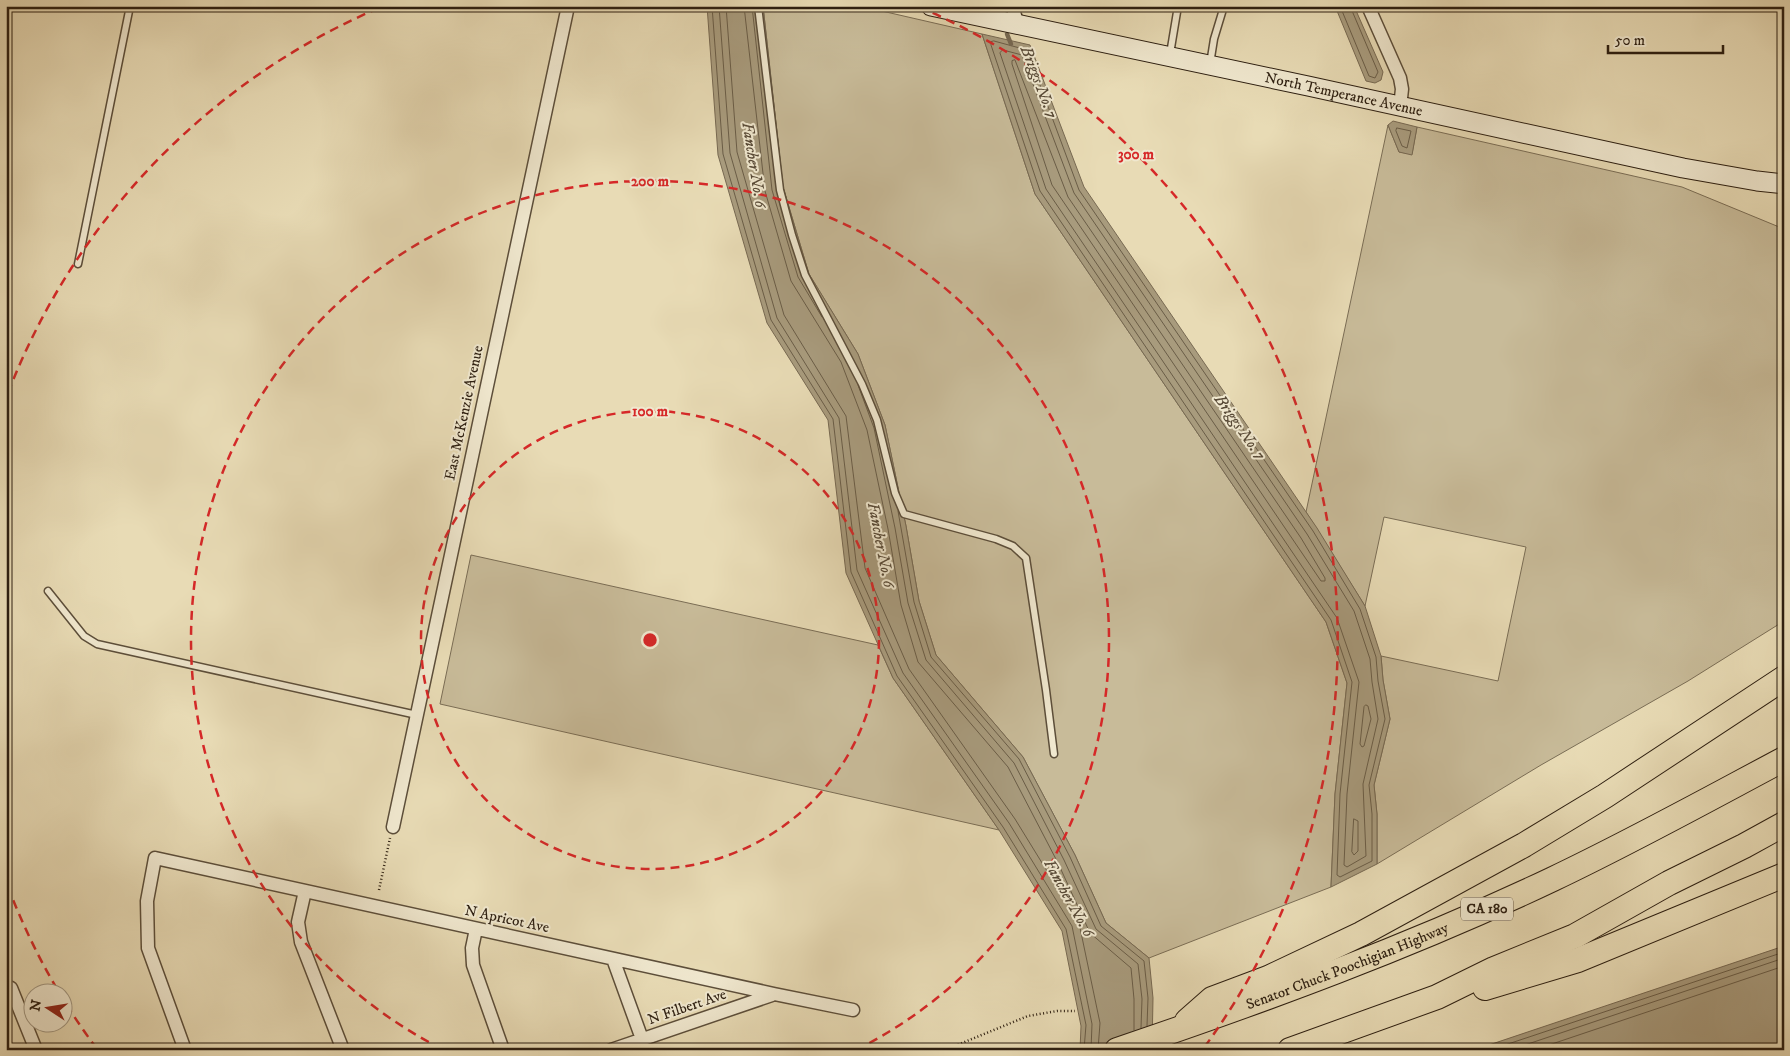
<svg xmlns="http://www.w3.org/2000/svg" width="1790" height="1056" viewBox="0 0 1790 1056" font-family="'IM FELL DW Pica',serif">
<rect width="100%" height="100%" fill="#e8dbb5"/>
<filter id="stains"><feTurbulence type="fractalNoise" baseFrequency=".004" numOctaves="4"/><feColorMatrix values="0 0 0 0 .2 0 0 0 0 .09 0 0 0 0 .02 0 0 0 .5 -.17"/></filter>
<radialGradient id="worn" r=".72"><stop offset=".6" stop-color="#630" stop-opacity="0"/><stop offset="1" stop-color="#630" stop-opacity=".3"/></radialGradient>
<path fill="#c8bb99" stroke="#7a6d55" d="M763,6H860L982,34L1035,194L1326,622L1347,683L1335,794L1331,887L1149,958L1106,923L1075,855L1023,757L936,655L919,601L906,526L885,425L858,354L809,274L783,187Z
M1388,125L1399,152L1412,154L1417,127L1682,187L1784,229V621L1688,681L1541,765L1377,864V814L1374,785L1390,719L1383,680L1381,656L1498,681L1526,547L1384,517L1365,606L1306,512Z
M471,555L878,645L893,678L999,830L440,704Z"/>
<path fill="#a89b7d" stroke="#776952" d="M707,6H763L783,187L809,274L858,354L885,425L906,526L919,601L936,655L1023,757L1075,855L1106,923L1149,958L1153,998L1152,1050H1080L1081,1026L1062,931L999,830L893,678L846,573L828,420L767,323L718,155Z
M1335,6H1354L1383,72L1381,80L1375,83L1366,81Z
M982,34L1030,45L1084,187L1317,528L1365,606L1381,656L1383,680L1390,719L1374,785L1377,814V864L1331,887L1335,794L1347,683L1326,622L1035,194Z
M1393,121L1417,127L1412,155L1399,152L1388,125Z
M1784,946V1050H1474Z"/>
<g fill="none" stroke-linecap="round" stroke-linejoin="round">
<path stroke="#6a5d47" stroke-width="1" d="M712,6L723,154L771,320L833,419L851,572L897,676L1003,827L1066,929L1086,1025L1084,1050
M719,6L730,153L777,318L839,418L857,570L903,673L1009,823L1072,926L1092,1024L1091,1050
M726,6L737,152L784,315L846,416L865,568L909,669L1015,819L1079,923L1100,1023L1098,1050
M744,6L765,191L791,281L841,362L867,430L888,529L901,605L918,662L1008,767L1058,863L1090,933L1131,968L1134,999V1030
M752,6L772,190L798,277L822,317
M1340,6L1369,76L1375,78L1378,72L1350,6
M994,41L1027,50L1079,190L1313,531L1360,609L1376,657L1378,681L1385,719L1369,785L1372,814V861L1340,877L1337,875L1340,794L1352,682L1331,620L1040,191L991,45V42Z
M1003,50L1022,55L1074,193L1307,534L1354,611L1370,659L1372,682L1378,719L1363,784L1366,856L1347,867L1344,865L1347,794L1359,682L1337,618L1046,189L1000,53Z
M1015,60L1068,197L1301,538L1325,578V581H1321L1052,185L1012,64V61Z
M1397,128L1411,131L1407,148L1402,146L1396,131Z
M858,385L874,428L895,528L908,603L926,660L1014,763L1064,860L1096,929L1138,964L1142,999L1141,1028
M898,511L914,602L931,657L1019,759L1070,857L1101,926L1144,961L1148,998L1147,1026
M1366,705L1368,706L1371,719L1364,746L1362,747L1360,744L1364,707Z
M1354,819L1358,821V851L1354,855L1352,852Z
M1490,1050L1784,952
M1510,1050L1784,958
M1534,1050L1784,966"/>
<path stroke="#776952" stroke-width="4.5" d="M1007,34L1011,44"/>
<defs>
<path id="service" d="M758,6L780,190L792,235L805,275L862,384L877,420L895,493L904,514L996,539L1013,546L1026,558L1046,690L1054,754
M1170,54L1178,6
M1210,64L1214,39L1224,6
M78,264L130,6
M48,591L84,636L97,644L417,715"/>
<path id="minor" d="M1012,6L1018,25
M1368,6L1400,78L1402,89L1400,107
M393,827L568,6
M305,891L298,922L301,942L343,1050
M476,929L472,948L473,965L503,1050
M613,959L642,1039
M6,986L11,988L36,1050
M185,1050L148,948L147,901L155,858L774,994L853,1010
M611,1050L772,995"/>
<g id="secondary">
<path id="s1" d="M931,6L1308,86L1683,168L1757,181L1784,184"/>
</g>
<g id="motorway">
<path d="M1485,988L1578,960L1784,875"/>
<path d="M1187,1021L1212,999L1268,978L1361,934L1524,845L1605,796L1784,678"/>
<path id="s2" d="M1117,1050C1265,1000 1412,946 1553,879C1631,842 1707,800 1784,759"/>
<path d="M1290,1050L1437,997L1494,969L1575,936L1669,883L1744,846L1784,824"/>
</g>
</defs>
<use href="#service" stroke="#5c4e3a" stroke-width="9"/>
<use href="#minor" stroke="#5c4e3a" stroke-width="15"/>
<use href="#secondary" stroke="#2d1f11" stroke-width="21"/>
<use href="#motorway" stroke="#2d1f11" stroke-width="26"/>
<path stroke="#2d1f11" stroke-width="2.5" stroke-dasharray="1 2.5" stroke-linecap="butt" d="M379,890L390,838
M945,1050L1028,1016L1057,1011H1075"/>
<use href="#service" stroke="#f0e8cf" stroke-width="6"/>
<use href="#minor" stroke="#f0e8cf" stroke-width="12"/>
<use href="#secondary" stroke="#f0e8cf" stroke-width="19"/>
<use href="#motorway" stroke="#e8dbb5" stroke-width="24"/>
</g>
<g fill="none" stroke="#d62828" stroke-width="2.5" stroke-dasharray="9 6">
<circle cx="650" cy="640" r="229"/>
<path d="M442 1049A459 459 0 1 1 858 1049"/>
<path d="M97 1049A688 688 0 0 1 63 999M57 989A688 688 0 0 1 8 887M8 393A688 688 0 0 1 381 7M919 7A688 688 0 0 1 1203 1049"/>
</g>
<g text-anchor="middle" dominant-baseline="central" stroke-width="4" stroke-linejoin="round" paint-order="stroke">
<rect fill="#f0e8cf" stroke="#685b4a" stroke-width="1" x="1461" y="897.5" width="52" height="23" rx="4"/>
<g font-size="14" font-weight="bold" fill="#2d1f11">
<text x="1487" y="909">CA 180</text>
</g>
<g font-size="15" fill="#2d1f11" stroke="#f0e8cf">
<text stroke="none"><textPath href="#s1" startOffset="422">North Temperance Avenue</textPath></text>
<text transform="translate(464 413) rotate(-78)">East McKenzie Avenue</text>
<text transform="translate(507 919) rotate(12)">N Apricot Ave</text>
<text stroke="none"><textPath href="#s2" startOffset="245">Senator Chuck Poochigian Highway</textPath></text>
<text transform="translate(687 1007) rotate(-19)">N Filbert Ave</text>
</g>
<g font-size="16" font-style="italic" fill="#584a37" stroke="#f0e8cf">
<text transform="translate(1039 82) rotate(69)">Briggs No. 7</text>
<text transform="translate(754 165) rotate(81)">Fancher No. 6</text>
<text transform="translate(1240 427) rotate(55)">Briggs No. 7</text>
<text transform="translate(881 545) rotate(79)">Fancher No. 6</text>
<text transform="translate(1069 898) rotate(61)">Fancher No. 6</text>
</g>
</g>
<circle cx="650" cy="640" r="8" fill="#d62828" stroke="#f0e8cf" stroke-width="2.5"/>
<g font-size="15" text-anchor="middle" font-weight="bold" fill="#d62828" stroke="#f0e8cf" stroke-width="4" stroke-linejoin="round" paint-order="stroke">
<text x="1136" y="159">300 m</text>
<text x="650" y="186">200 m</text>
<text x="650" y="416">100 m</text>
</g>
<rect width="1790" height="1056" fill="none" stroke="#e8dbb5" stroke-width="25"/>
<rect x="8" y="8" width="1775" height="1041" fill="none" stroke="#2d1f11" stroke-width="2.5"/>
<rect x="12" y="12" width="1765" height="1031" fill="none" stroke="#2d1f11"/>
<g transform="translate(48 1008) rotate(282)"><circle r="24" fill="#f0e8cf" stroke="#a29883"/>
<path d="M0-4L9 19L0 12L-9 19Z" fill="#8f2418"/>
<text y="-8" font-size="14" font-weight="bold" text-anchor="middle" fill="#2d1f11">N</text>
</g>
<path d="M1608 45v8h115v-8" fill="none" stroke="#2d1f11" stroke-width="2.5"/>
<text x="1615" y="45" font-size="15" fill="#2d1f11" stroke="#f0e8cf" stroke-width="4" paint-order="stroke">50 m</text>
<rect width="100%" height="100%" filter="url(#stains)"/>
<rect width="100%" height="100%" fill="url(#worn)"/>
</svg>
